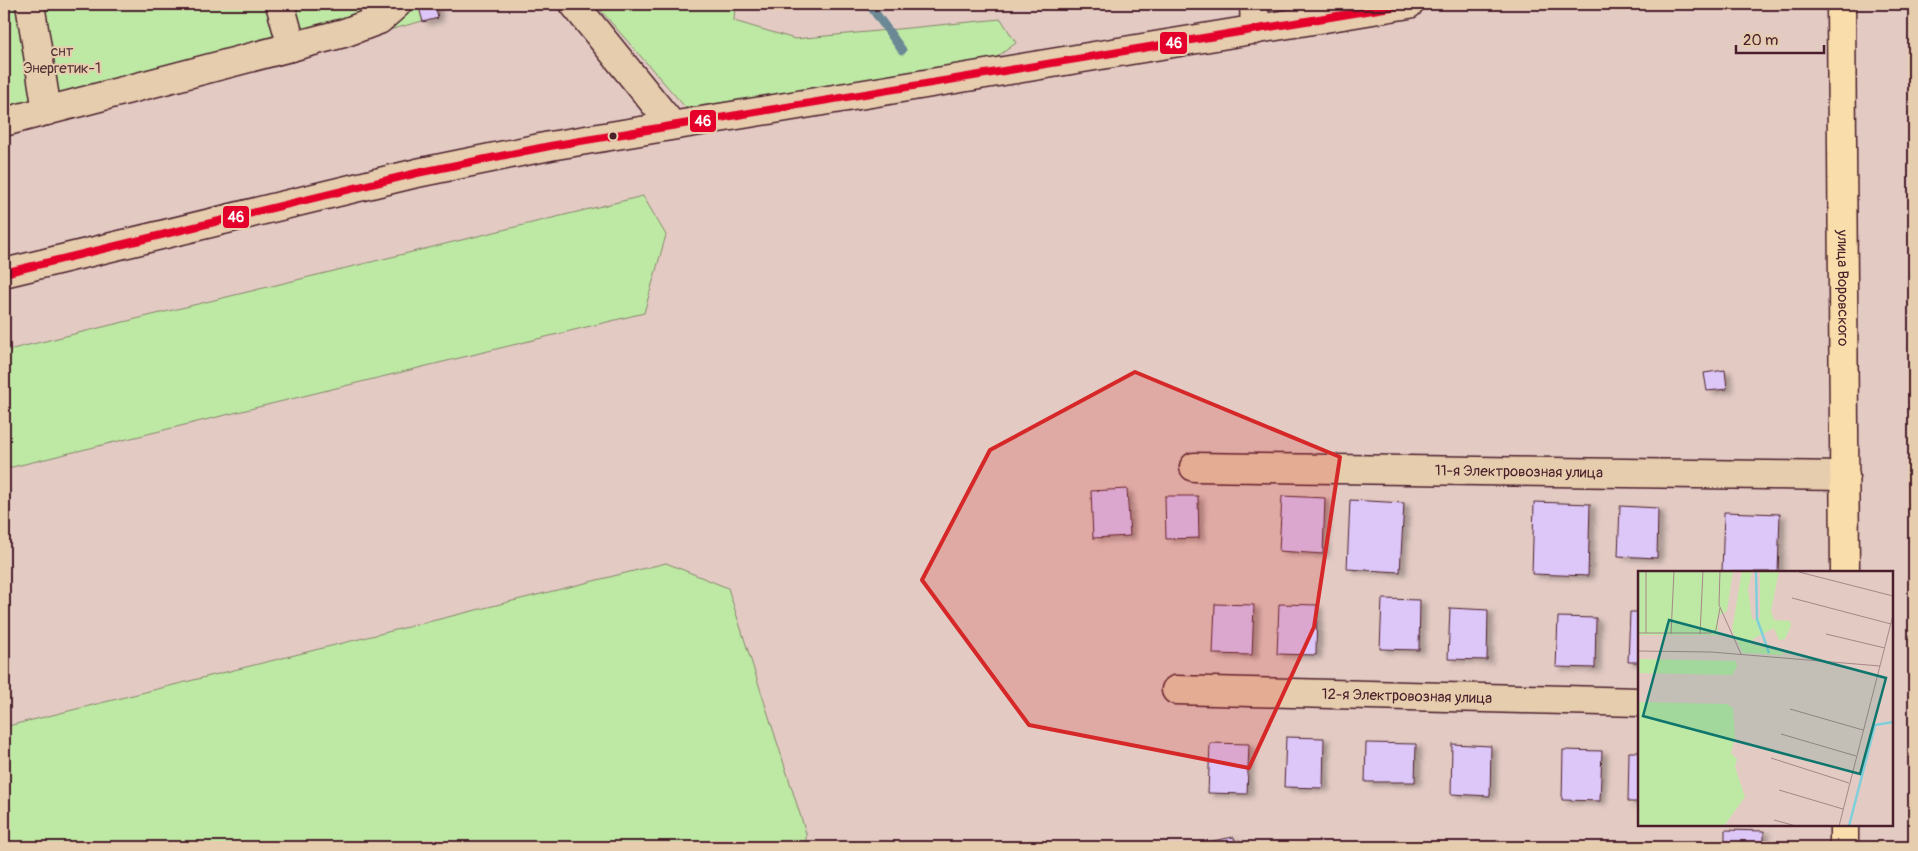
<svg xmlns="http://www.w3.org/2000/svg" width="1918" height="851" viewBox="0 0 1918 851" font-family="Pangolin,sans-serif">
<defs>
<filter id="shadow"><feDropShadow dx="5.5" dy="3" stdDeviation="2.5" flood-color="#0004"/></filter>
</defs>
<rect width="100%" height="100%" fill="#e3cbc4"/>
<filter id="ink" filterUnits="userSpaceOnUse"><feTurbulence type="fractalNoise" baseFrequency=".02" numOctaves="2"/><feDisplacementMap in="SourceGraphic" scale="10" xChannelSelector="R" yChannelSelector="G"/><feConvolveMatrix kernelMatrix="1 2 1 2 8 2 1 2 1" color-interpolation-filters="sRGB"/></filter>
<g filter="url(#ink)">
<path fill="#bee9a5" stroke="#848468" d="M4,4H434L437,17L4,135Z
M595,4H735L734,21L795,39L1001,19L1016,43L990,62L686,108Z
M643,196L666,235L644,313L4,469V351Z
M666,563L728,588L806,833V847H4V727Z"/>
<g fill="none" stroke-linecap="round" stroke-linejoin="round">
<path stroke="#6a8995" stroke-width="9" d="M869,4L902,50"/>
</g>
<path fill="#ddc7f8" stroke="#4a1f2b" filter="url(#shadow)" d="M418,4H435L438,18L423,22Z
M1725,370L1727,389L1707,391L1704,373Z
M1127,489L1130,536L1093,538L1091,491Z
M1165,496H1198L1199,538L1166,539Z
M1282,496L1325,498L1323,554L1279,551Z
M1350,500L1404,503L1400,572L1347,569Z
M1534,502L1590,504L1588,576L1532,574Z
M1620,506L1658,508L1657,558L1618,556Z
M1724,512L1780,514L1778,572H1722Z
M1382,599L1420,600L1419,650L1380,649Z
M1215,604L1254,605L1252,655L1213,654Z
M1279,604L1317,605L1316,655L1277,654Z
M1450,608L1488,610L1487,660L1448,659Z
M1630,612H1639V662H1628Z
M1558,617L1596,618L1595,668L1556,667Z
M1286,737L1324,738L1323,788L1284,787Z
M1210,743L1249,744L1247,794L1208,793Z
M1366,743L1416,744L1415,782H1365Z
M1452,744L1491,746L1490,796L1451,794Z
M1563,750L1602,751L1600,801L1562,800Z
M1629,752H1639V802H1628Z
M1725,830L1764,831V847H1725Z
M1234,837L1236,847H1196V844Z
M1277,844L1316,846V847H1277Z
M1370,844L1409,845V847H1370Z"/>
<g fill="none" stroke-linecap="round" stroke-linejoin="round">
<defs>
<g id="minor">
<path d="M30,4L47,111"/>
<path d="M280,4L292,47"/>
<path d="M574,4L672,125"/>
<path d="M1254,4L1255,30"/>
<path d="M4,122L344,33L379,20L397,4"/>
<path d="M4,273L417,173L550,146L1409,4"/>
<path id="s1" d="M1194,467L1845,476"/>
<path id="s2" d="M1176,690L1639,702"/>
</g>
<g id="major">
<path id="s3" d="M1841,4L1845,572"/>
<path d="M1844,847V825"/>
</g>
</defs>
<use href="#minor" stroke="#4a1f2b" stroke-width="31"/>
<use href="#major" stroke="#4a1f2b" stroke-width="31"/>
<use href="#minor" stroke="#e6cdae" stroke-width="28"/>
<use href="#major" stroke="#f9deab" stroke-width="28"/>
<defs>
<path id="bus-1" d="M4,273L417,173L550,146L1409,4"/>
</defs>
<use href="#bus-1" stroke="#e6cdae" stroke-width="11"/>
<use href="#bus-1" stroke="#e4002b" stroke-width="8"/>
</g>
</g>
<path fill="#d62828" fill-opacity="0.2" stroke="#d62828" stroke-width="4" stroke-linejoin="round" d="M1135,372L1340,457L1314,627L1249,768L1029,725L922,580L990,450Z"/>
<circle fill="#4a1f2b" stroke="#e6cdae" stroke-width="2" cx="613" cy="136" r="4.5"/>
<g text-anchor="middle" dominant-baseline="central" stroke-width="4" stroke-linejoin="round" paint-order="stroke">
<g font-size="15" fill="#563337" stroke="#e6cdae">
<text x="62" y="51">снт<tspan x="62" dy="17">Энергетик-1</tspan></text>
</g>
<g font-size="15" fill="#4a1f2b" stroke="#e6cdae">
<text stroke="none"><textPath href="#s3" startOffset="284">улица Воровского</textPath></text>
<text stroke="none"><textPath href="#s1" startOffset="325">11-я Электровозная улица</textPath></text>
<text stroke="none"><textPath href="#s2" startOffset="231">12-я Электровозная улица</textPath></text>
</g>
</g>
<g transform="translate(1638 571)">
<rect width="255" height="255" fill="#e3cbc4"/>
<path d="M0,0H95L89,40L80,45V64H0ZM104,0H114L110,18L114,48L117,49L122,46V0H141L133,40L136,49L152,50L153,55L147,68L141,69L136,57L115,68L113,73L144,81L145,84L105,82L94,59ZM0,88L98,90L99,96L94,104L0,102ZM0,131L89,133L95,137L97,168L93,182L99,188L97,196L107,226L86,255H0Z" fill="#bee9a5"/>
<path fill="none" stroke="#7fcfdb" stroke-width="2.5" d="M118,0L119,48L131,82M211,255L237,154L255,151"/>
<path fill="none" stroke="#a68687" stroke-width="1" d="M8,0V62M82,0L81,34L103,83M161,1L255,25M154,27L253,53M0,62H73L78,59L82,37M33,63L36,0M62,63L65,0M188,63L247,77M0,80L73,81L242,95M152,138L225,159M143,163L218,185M133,187L211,212M141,219L205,238M136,249L158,255M201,255L255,44"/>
<path fill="#0f766e" fill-opacity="0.15" stroke="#0f766e" stroke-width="2.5" d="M31,49L248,107L222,203L5,145Z"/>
<rect width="255" height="255" fill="none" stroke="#4a1f2b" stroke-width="2.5"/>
</g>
<g stroke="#e6cdae" stroke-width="2">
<rect x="1159" y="31" width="29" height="24" rx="5" fill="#e4002b"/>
<rect x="689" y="109" width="28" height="24" rx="5" fill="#e4002b"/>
<rect x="222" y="205" width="28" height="24" rx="5" fill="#e4002b"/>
</g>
<g font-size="14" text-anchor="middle" font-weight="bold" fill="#fff">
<text x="1174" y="48">46</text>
<text x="703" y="126">46</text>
<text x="236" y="222">46</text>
</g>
<rect width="1918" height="851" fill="none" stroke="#e6cdae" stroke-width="20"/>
<rect x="10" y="10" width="1898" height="831" fill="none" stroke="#4a1f2b" stroke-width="2" filter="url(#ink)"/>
<path d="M1736 45v8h88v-8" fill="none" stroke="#4a1f2b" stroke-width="2.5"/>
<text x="1743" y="45" font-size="15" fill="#4a1f2b" stroke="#e6cdae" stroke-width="4" paint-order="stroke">20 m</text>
</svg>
